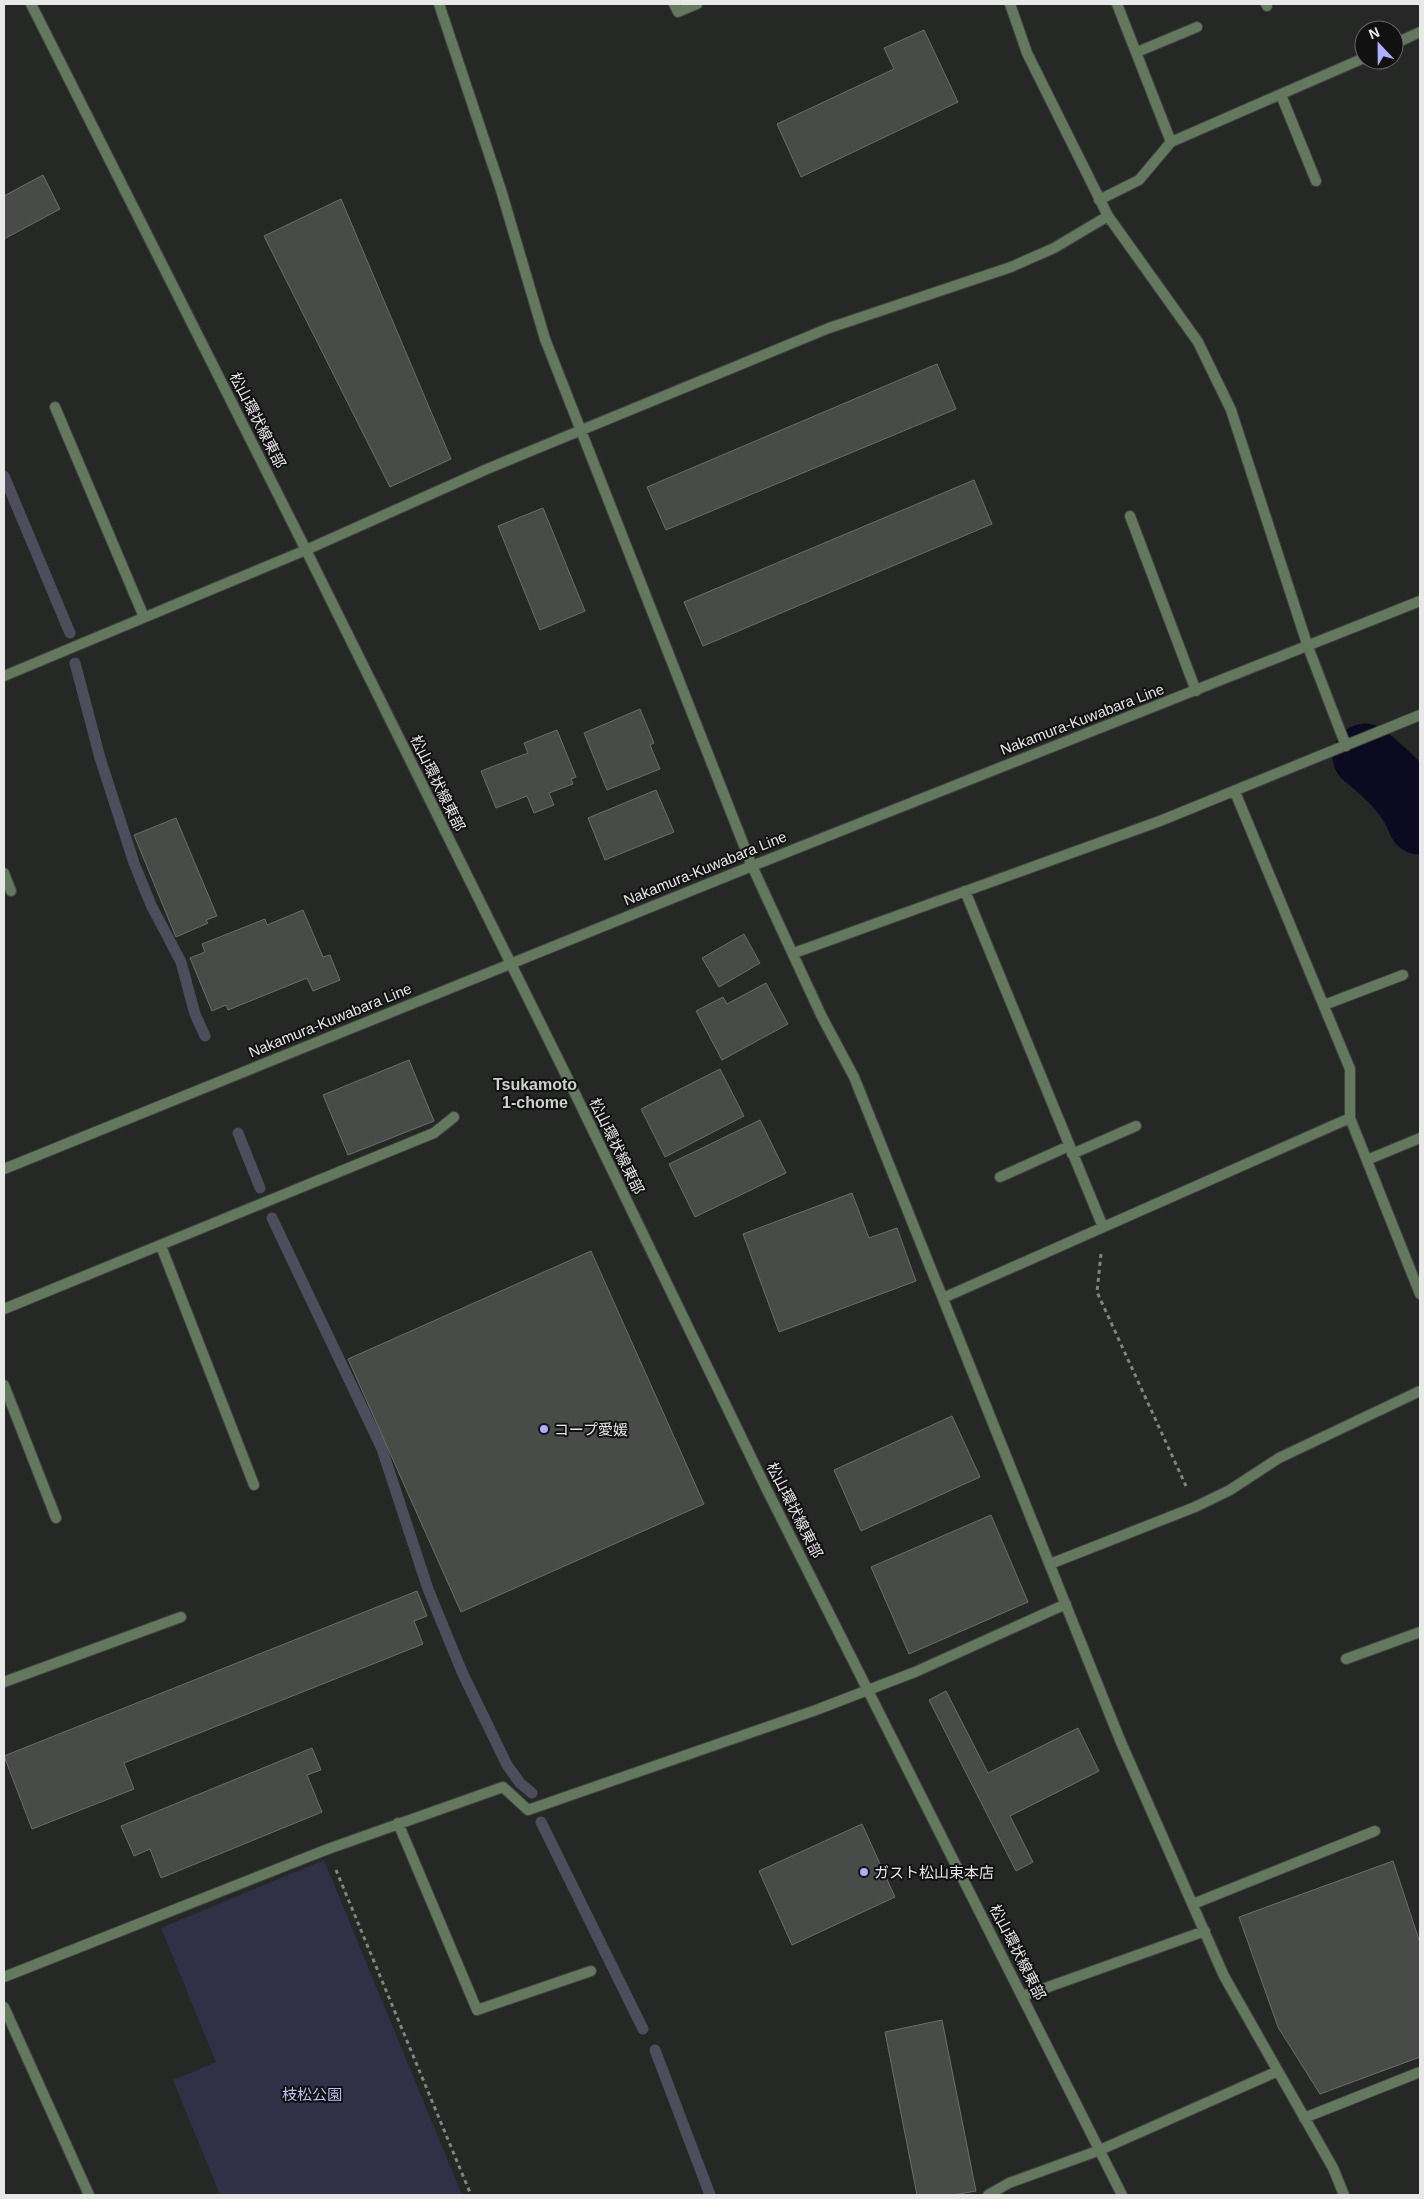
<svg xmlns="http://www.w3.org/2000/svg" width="1424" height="2199" viewBox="0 0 1424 2199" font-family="Arial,'Noto Sans JP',sans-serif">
<rect width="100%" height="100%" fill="#262826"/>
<path fill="#303047" d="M324,1860L462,2195H220L173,2080L216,2062L161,1928Z"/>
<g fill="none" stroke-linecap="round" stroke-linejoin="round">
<path stroke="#4d4d5c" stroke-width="11" d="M4,476L70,633
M75,663L100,758L134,863L151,905L181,962L195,1014L205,1036
M238,1133L260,1188
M272,1218L382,1449L428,1589L462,1672L507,1765L520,1783L532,1793
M541,1822L643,2029
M655,2050L710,2195"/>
<path stroke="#0b0a20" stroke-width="65" d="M1365,756C1388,775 1409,793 1420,822"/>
</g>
<path fill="#494b48" stroke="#6c6e6c" d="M924,30L958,102L801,177L777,124L894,69L884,48Z
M43,175L60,209L4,239V196Z
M341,199L451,459L390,487L264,236Z
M937,364L956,409L666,530L647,487Z
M974,480L992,524L703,646L684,602Z
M543,508L585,611L540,630L498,526Z
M640,709L654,743L650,745L660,769L607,790L584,733Z
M557,730L576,777L571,779L573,784L549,793L554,805L534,813L527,796L496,808L481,771L528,753L524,743Z
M656,790L674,832L605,860L588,818Z
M176,818L217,916L206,920L208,923L176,937L134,835Z
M303,910L323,957L330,955L340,980L313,991L307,978L228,1010L226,1005L212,1011L190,958L205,952L202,944L265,919L267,925Z
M744,934L760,963L719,987L702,958Z
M766,983L788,1024L722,1060L696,1011L723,997L727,1004Z
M409,1060L434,1121L348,1155L323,1095Z
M720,1069L744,1116L665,1157L641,1109Z
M760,1120L786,1173L695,1217L669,1164Z
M852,1193L869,1238L897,1228L916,1281L779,1332L743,1234Z
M591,1251L704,1504L461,1612L348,1359Z
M952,1416L980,1477L861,1531L834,1470Z
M991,1515L1028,1602L909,1654L871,1567Z
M417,1591L427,1616L414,1621L423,1644L124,1763L134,1789L32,1829L4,1756Z
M946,1691L988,1773L1078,1728L1099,1771L1010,1816L1033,1862L1016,1871L929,1700Z
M312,1748L321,1770L307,1775L322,1812L161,1878L150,1849L134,1856L121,1826Z
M862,1824L895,1897L792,1945L759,1871Z
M1393,1861L1420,1943V2057L1320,2094L1278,2027L1239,1917Z
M942,2020L976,2191L953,2195H917L885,2032Z"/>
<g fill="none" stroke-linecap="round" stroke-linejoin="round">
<defs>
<path id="minor" d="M439,4L501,190L545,339L752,866L822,1017L854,1077L1120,1740L1224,1976L1333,2168L1344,2195
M674,4L678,12L697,4
M1010,4L1027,53L1108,216L1198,342L1231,410L1308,647L1346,746
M1117,4L1171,142
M1266,4L1267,6
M1394,44L1420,32
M1137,52L1197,27
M1281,95L1316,181
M1099,200L1139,180L1171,142L1364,58
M55,407L144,617
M1130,516L1196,691
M4,676L306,550L487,469L829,328L1011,267L1054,248L1108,216
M4,873L11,891
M965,891L1103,1227
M794,953L1160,821L1420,715
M1324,1005L1403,975
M1350,1118L1420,1294
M1072,1154L1136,1126
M1367,1160L1420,1138
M1000,1177L1069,1146
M161,1246L254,1485
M943,1298L1350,1118V1069L1235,792
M4,1309L434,1133L454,1117
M4,1385L56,1518
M1050,1564L1195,1507L1230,1490L1279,1458L1420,1391
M1346,1659L1420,1632
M4,1682L181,1617
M398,1823L477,2010L591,1971
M1193,1904L1375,1831
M4,1977L328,1849L503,1787L528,1810L816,1710L915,1672L1066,1604
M1023,1996L1205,1931
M4,2007L89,2195
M1304,2118L1420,2072
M988,2195L1009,2183L1100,2150L1278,2071"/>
<path id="tertiary" d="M31,4L306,550L567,1077L765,1486L1122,2195
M4,1169L752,866L1420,601"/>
</defs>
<use href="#minor" stroke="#414341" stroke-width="12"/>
<use href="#tertiary" stroke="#414341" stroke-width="12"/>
<path stroke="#828382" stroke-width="3" stroke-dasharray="4 4" stroke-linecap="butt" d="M1101,1254L1097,1292L1186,1486
M336,1870L471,2195"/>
<use href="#minor" stroke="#63785e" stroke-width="10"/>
<use href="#tertiary" stroke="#63785e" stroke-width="10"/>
</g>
<g fill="#aeaefb" stroke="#101110" stroke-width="2">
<circle cx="544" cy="1429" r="5"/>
<circle cx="864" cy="1872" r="5"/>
</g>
<g text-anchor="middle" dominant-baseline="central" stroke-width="4" stroke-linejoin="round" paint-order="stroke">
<g font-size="15" fill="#e7e8e7" stroke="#101110">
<text transform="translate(258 420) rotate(63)">松山環状線東部</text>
<text transform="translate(1082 719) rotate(-21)">Nakamura-Kuwabara Line</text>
<text transform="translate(438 783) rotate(64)">松山環状線東部</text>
<text transform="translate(705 868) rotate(-22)">Nakamura-Kuwabara Line</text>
<text transform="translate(330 1020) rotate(-22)">Nakamura-Kuwabara Line</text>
<text transform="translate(617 1146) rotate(64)">松山環状線東部</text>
<text transform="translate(795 1510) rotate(63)">松山環状線東部</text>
<text transform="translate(1018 1952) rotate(63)">松山環状線東部</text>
</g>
<g font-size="15" fill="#e7e8e7" stroke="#101110" text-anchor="start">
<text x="554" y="1429">コープ愛媛</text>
<text x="874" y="1872">ガスト松山束本店</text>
</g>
<g font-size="15" fill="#bec0f5" stroke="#101110">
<text x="312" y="2094">枝松公園</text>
</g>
<g font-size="16" font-weight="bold" fill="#cdd0cd" stroke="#101110">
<text x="535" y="1084">Tsukamoto<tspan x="535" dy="18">1-chome</tspan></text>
</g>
</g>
<rect width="1424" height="2199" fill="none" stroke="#e7e8e7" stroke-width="10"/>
<g transform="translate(1379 45) rotate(338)"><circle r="24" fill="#101110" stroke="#666766"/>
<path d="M0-4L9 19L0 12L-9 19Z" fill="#aeaefb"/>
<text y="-8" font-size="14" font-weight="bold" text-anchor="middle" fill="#e7e8e7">N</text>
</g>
</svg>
